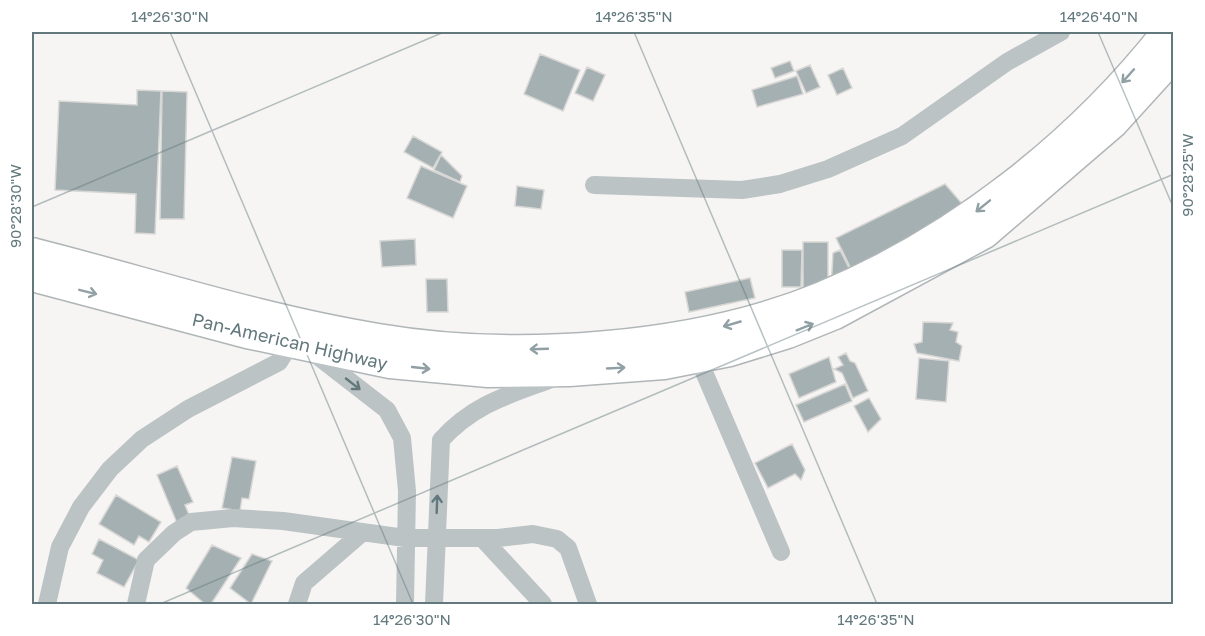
<svg xmlns="http://www.w3.org/2000/svg" width="1205" height="636" viewBox="0 0 1205 636" font-family="'Golos Text',sans-serif">
<rect width="100%" height="100%" fill="#f6f5f3"/>
<path fill="#a4b0b2" stroke="#d8d7d5" stroke-width="1.5" d="M540,54L580,70L563,111L524,94Z
M790,61L794,71L775,78L771,68Z
M810,65L820,87L806,93L796,71Z
M587,67L605,75L593,101L575,93Z
M843,68L852,88L837,95L828,75Z
M797,76L803,94L757,107L752,90Z
M137,90L161,91L155,234L135,233L136,194L55,190L59,101L137,105Z
M162,91L187,92L184,219H160Z
M413,136L442,152L433,168L404,152Z
M441,155L462,176L460,182L434,170Z
M421,166L467,186L453,218L407,198Z
M945,184L971,214L853,273L836,238Z
M517,186L544,190L541,209L515,206Z
M415,239L416,265L382,267L380,241Z
M803,242H828V282L803,292Z
M782,250H802L801,287H782Z
M840,250L854,278L831,289L833,253Z
M750,278L755,298L689,312L685,292Z
M426,279H447L448,312H427Z
M923,322L953,323L950,330L958,332L956,342L962,346L959,361L917,353L914,344L922,342Z
M846,353L850,361L855,363L868,391L853,398L842,373L834,369L843,365L838,357Z
M829,357L836,382L799,398L789,374Z
M919,358L949,361L946,402L916,399Z
M845,384L852,401L804,422L796,405Z
M869,398L881,419L868,432L854,406Z
M792,444L805,470L801,480L795,474L768,488L755,463Z
M232,457L256,461L249,499L242,498L240,511L222,508Z
M177,466L193,502L185,505L190,517L177,523L157,475Z
M116,495L161,522L149,542L139,536L134,545L99,524Z
M99,539L139,560L124,587L97,573L103,560L92,554Z
M212,545L241,558L211,604H205L186,588Z
M252,554L272,561L251,604L230,588Z"/>
<g fill="none" stroke-linecap="round" stroke-linejoin="round">
<defs>
<path id="trunk" d="M32,252C146,281 261,319 378,338C514,361 693,349 822,296C956,240 1077,145 1166,32
M32,277L247,334L390,364L488,373L569,372L664,365L730,352L788,334L835,315L985,234L1113,124L1174,57"/>
</defs>
<use href="#trunk" stroke="#b0b6b8" stroke-width="31"/>
<path stroke="#bcc3c5" stroke-width="18" d="M594,185L742,190L780,184L828,169L902,136L1007,62L1061,32
M311,351L387,410L402,438L407,491L405,604
M698,358L781,552
M482,538L543,604
M47,604L60,547L81,507L110,469L142,439L188,409L279,362L291,343
M136,604L146,560L174,533L191,522L233,518L283,521L405,538H498L533,534L557,539L568,548L588,604
M297,604L304,583L363,532
M434,604L441,440C475,403 509,395 554,378"/>
<use href="#trunk" stroke="#fff" stroke-width="28"/>
</g>
<defs><path id="oneway-shaft" d="M-6 0H5M1.5-3L5.5 0L1.5 3" fill="none" stroke-width="1.6" stroke-linecap="round" stroke-linejoin="round" transform="scale(1.5)"/></defs>
<g stroke="#91a0a4">
<use href="#oneway-shaft" transform="translate(1128 76) rotate(132)"/>
<use href="#oneway-shaft" transform="translate(983 206) rotate(141)"/>
<use href="#oneway-shaft" transform="translate(88 292) rotate(14)"/>
<use href="#oneway-shaft" transform="translate(732 324) rotate(164)"/>
<use href="#oneway-shaft" transform="translate(805 327) rotate(-22)"/>
<use href="#oneway-shaft" transform="translate(539 349) rotate(178)"/>
<use href="#oneway-shaft" transform="translate(421 368) rotate(6)"/>
<use href="#oneway-shaft" transform="translate(616 368) rotate(-3)"/>
</g>
<g stroke="#62787d">
<use href="#oneway-shaft" transform="translate(353 384) rotate(38)"/>
<use href="#oneway-shaft" transform="translate(437 504) rotate(-88)"/>
</g>
<path fill="none" stroke="#62787d" stroke-width="1.5" stroke-opacity="0.45" d="M170,32L413,604M634,32L877,604M1098,32L1174,209M32,207L444,32M160,604L1174,174"/>
<g text-anchor="middle" dominant-baseline="central" stroke-width="6" stroke-linejoin="round" paint-order="stroke">
<g font-size="18" fill="#62787d" stroke="#fff">
<text transform="translate(290 341) rotate(13)">Pan-American Highway</text>
</g>
</g>
<rect width="1205" height="636" fill="none" stroke="#ffffff" stroke-width="66"/>
<rect x="33" y="33" width="1139" height="570" fill="none" stroke="#62787d" stroke-width="2"/>
<g font-size="15" text-anchor="middle" fill="#62787d">
<text x="170" y="22">14°26'30"N</text>
<text x="634" y="22">14°26'35"N</text>
<text x="1099" y="22">14°26'40"N</text>
<text transform="translate(1188 175) rotate(-90)" y="5">90°28'25"W</text>
<text transform="translate(16 206) rotate(-90)" y="5">90°28'30"W</text>
<text x="412" y="625">14°26'30"N</text>
<text x="876" y="625">14°26'35"N</text>
</g>
</svg>
